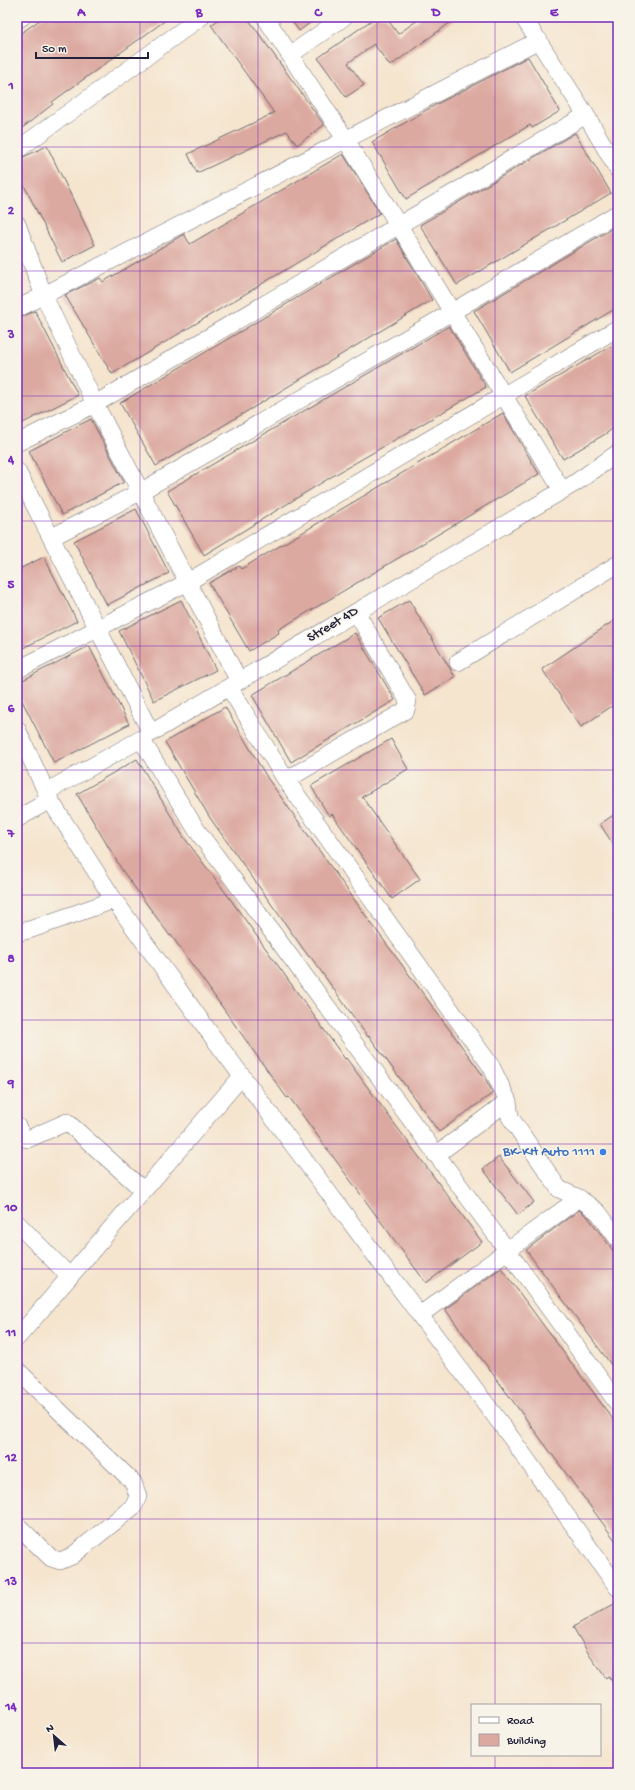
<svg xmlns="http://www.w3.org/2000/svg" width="635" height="1790" viewBox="0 0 635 1790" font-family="'Gochi Hand',sans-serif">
<rect width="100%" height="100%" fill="#f7f3e8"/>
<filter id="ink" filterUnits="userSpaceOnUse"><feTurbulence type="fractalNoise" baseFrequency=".025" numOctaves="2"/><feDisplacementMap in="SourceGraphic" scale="8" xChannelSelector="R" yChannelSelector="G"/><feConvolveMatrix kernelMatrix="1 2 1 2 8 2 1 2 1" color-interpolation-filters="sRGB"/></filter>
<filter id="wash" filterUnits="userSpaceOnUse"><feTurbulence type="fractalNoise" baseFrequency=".012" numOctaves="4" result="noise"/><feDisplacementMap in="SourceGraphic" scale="16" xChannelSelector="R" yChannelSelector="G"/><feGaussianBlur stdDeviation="0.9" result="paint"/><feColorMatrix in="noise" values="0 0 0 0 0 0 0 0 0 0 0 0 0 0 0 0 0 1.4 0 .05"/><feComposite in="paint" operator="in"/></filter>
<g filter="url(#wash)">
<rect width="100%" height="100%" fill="#f5e5cf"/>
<g id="blocks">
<path fill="#dca9a0" d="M44,17H170L52,102L53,104L17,132V36Z
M222,17H247L324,125L297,145L287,131L197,173L188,154L274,113L211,25Z
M289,17H318L299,31Z
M376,17H386L398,34L422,17H458L390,66L374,44L348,63L364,85L346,97L318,58Z
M528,57L560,111L532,128L530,125L406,199L372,142L435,105Z
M575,133L611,193L457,285L420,225Z
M47,146L95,245L62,262L17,171V160Z
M343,154L380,213L112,374L65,295L100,278L103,282L184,234L190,244Z
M618,225V307L510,372L474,311Z
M396,239L432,300L156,466L120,403Z
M35,311L78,395L17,426V319Z
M449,326L486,387L331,477L204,555L167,491Z
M618,342V424L607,433L563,459L525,396Z
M503,413L539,474L278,630L279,633L249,651L209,583L239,566L241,569Z
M91,419L124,482L62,515L29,451Z
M136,509L169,573L107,605L74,541Z
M44,557L77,621L17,651V570Z
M181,600L216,670L154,701L119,631Z
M409,600L455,677L425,695L378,618Z
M618,618V702L581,727L542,669Z
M355,633L395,700L291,762L252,695Z
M89,646L129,724L54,763L17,691V683Z
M225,707L268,779L366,916L485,1078L493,1093L439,1132L369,1036L368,1037L310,956L309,957L210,818L165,742Z
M391,739L408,769L362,797L420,879L392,899L332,814L329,816L311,786Z
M137,759L183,836L228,896L345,1059L346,1058L482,1242L426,1283L289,1097L287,1098L171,935L170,936L122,870L77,794Z
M618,812V852L600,824Z
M499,1157L534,1202L518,1215L483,1169Z
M579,1210L588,1217L618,1257V1374L526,1250Z
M501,1268L618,1426V1544L445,1309Z
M614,1604L618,1611V1689L608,1676L606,1678L590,1656L573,1627Z"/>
</g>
</g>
<g filter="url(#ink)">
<use href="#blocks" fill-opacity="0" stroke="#6c666f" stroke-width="1"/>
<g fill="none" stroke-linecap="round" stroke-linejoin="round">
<defs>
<path id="minor" d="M265,17L346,140L562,490
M523,17L586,115L618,170
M17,20L22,17
M290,55L344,17
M17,150L201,17
M17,224L44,296L95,404L239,681
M17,309L539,40
M17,443L95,404L586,115
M17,471L151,733
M52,537L140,492L452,312L618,213
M458,662L618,564
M17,670L186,583L618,328
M229,687L286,780L491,1066L508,1101L510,1117L559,1189L579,1198L598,1212L618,1239
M17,729L50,800L114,900L212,1036L512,1439L618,1588
M141,739L196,829L507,1250L618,1404
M286,780L406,710L408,701L356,612
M46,792L141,739L575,483L618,453
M17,819L50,800
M17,933L32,929L114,900
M17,1126L23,1138L28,1139L67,1122L143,1190
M436,1155L508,1101
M17,1223L70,1277
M420,1315L579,1198
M17,1338L242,1076
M17,1370L133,1482L138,1496L134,1506L72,1556L60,1561L51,1558L17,1525"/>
</defs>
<use href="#minor" stroke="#6c666f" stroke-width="18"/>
<use href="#minor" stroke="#fff" stroke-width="17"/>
</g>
</g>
<path fill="none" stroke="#7b2cbf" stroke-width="1" stroke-opacity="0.55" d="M140,17V1773M258,17V1773M377,17V1773M495,17V1705M17,147H618M17,271H618M17,396H618M17,521H618M17,646H618M17,770H618M17,895H618M17,1020H618M17,1144H618M17,1269H618M17,1394H618M17,1519H618M17,1643H618M495,1755V1773"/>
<circle fill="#3f7fe0" stroke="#f7f3e8" stroke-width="1.5" cx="603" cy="1152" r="4"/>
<g text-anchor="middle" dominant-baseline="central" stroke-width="3" stroke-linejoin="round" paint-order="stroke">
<g font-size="14" fill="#22223b" stroke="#f7f3e8">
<text transform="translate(333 625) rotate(-31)">Street 4D</text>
</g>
<g font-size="14" fill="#366cbe" stroke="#f7f3e8" text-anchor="end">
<text x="595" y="1152">BK-KH Auto 1111</text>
</g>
</g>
<rect width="635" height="1790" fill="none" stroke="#f7f3e8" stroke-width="44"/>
<rect x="471" y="1704" width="130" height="52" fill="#f7f3e8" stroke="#a29fa3"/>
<rect x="479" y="1717" width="20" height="6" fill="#ffffff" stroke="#a29fa3"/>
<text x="507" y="1724" font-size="12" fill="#22223b">Road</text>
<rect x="479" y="1734" width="20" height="12" fill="#dca9a0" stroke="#a29fa3"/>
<text x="507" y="1744" font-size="12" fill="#22223b">Building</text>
<g transform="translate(54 1736) rotate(332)" stroke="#f7f3e8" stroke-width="3" paint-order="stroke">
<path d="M0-3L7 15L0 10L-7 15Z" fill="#22223b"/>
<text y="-6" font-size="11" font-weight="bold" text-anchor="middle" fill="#22223b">N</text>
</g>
<path d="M36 52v6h112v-6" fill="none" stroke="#22223b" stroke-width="2"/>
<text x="42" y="52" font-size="12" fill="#22223b" stroke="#f7f3e8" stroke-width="3" paint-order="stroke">50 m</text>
<rect x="22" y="22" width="591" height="1746" fill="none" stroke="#7b2cbf" stroke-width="1.5"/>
<g font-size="13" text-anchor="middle" font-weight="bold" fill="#7b2cbf">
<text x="81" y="16">A</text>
<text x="199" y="16">B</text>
<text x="318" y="16">C</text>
<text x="436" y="16">D</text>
<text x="554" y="16">E</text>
<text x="11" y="89">1</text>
<text x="11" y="214">2</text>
<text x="11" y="338">3</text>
<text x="11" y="463">4</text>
<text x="11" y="588">5</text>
<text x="11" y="712">6</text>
<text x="11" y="837">7</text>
<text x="11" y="962">8</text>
<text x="11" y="1087">9</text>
<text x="11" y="1211">10</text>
<text x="11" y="1336">11</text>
<text x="11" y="1461">12</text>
<text x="11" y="1585">13</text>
<text x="11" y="1710">14</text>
</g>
</svg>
